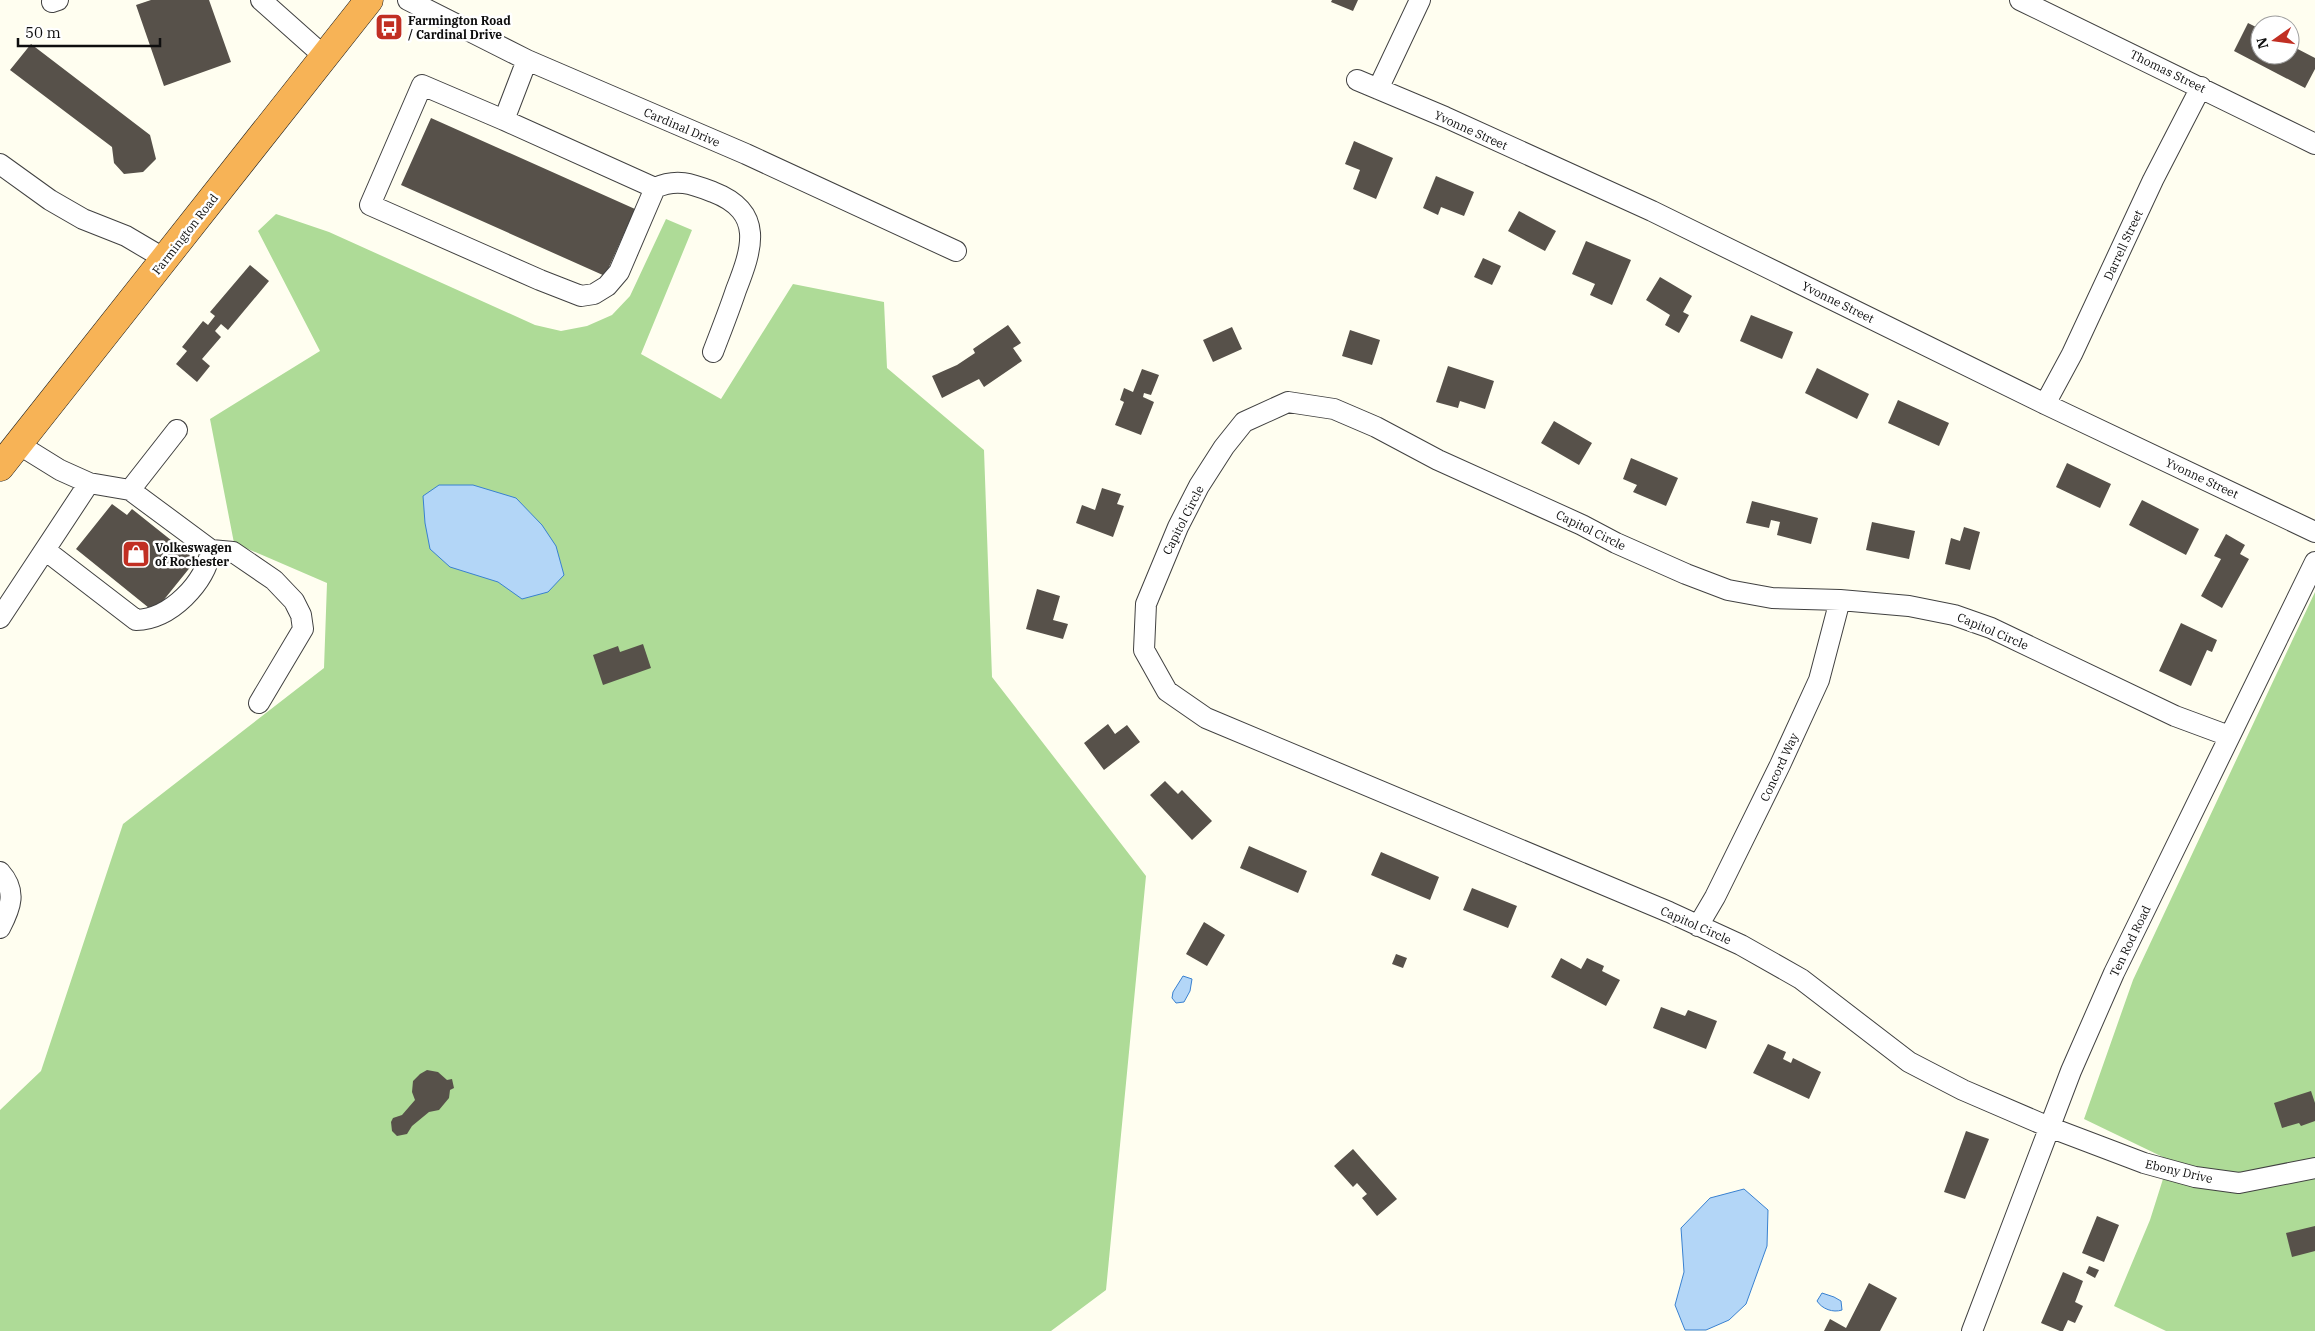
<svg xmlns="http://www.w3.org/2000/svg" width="2315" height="1331" viewBox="0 0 2315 1331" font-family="'IBM Plex Serif',serif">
<rect width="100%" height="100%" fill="#fffef0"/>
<path fill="#aedb97" d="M276,214L329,232L535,325L561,331L587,326L612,315L630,296L666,219L692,230L641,354L721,399L793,284L884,302L887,368L984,450L992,677L1146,876L1106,1290L1051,1331H0V1110L41,1071L123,824L324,668L327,583L234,543L210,419L320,351L258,231Z
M2315,592V1331H2166L2114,1306L2150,1220L2169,1160L2084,1119L2133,980Z"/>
<path fill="#b3d6f7" stroke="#3981d0" d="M439,485H473L516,498L542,525L556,546L564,575L548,592L522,599L498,582L450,567L430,549L425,523L423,496Z
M1183,976L1192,979L1190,991L1184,1002L1176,1003L1172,998L1173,992Z
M1744,1189L1768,1210L1767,1246L1746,1304L1729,1320L1706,1330H1685L1675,1305L1684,1272L1681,1228L1710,1198Z
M1822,1293L1834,1297L1841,1301L1842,1310C1833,1313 1822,1309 1817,1301Z"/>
<path fill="#57514a" d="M151,0H209L231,62L164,86L136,5Z
M1332,0H1358L1353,11L1331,2Z
M2248,23L2260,29V55H2290V45L2315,58V69L2305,88L2234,51Z
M31,44L150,135L156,159L143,172L124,174L114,163L112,147L10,70Z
M431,118L635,209L605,276L401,185Z
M1354,141L1393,158L1376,199L1353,189L1360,170L1345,164Z
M1436,176L1474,192L1464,216L1441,207L1438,215L1423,208Z
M1519,211L1556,231L1545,251L1508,231Z
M1586,241L1631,260L1612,305L1590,295L1595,284L1572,274Z
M1483,258L1501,266L1492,285L1474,277Z
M250,265L269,281L228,330L221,324L215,331L221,337L202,359L210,366L197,382L176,364L187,351L182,347L203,321L208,325L215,316L210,312Z
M1660,277L1692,296L1683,312L1689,315L1679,333L1665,325L1670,315L1646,300Z
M1751,315L1793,332L1782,359L1740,341Z
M1008,325L1021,343L1013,348L1022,361L984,387L979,379L942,398L932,376L957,365L975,353L973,349Z
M1232,327L1242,349L1213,362L1203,340Z
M1350,330L1380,340L1372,365L1342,356Z
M1448,366L1494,381L1485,409L1460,401L1458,408L1436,402Z
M1817,368L1869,394L1857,419L1805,393Z
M1142,369L1159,375L1151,395L1144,393L1143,397L1154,402L1141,435L1115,425L1124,402L1120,400L1124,388L1133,392Z
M1898,400L1949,423L1939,446L1888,423Z
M1554,421L1592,443L1579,465L1541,443Z
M1631,458L1678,478L1666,506L1633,492L1637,485L1623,479Z
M2067,463L2111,484L2100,508L2056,487Z
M1102,488L1121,494L1117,504L1124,506L1113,537L1076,523L1082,505L1095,510Z
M2142,500L2199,529L2186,555L2129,525Z
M1752,501L1818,518L1811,544L1777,535L1780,522L1771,520L1769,528L1746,523Z
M112,504L127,515L132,509L196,560L154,612L76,549Z
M1872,522L1915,531L1909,559L1866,550Z
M1964,527L1980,532L1970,570L1945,564L1951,538L1960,541Z
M2226,534L2245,545L2240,554L2249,559L2222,608L2201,596L2221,559L2214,556Z
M1037,589L1060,596L1053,620L1068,624L1063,639L1026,629Z
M2181,623L2217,640L2212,652L2207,650L2191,686L2159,671Z
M643,644L651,668L603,685L593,655L618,646L620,652Z
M1108,724L1115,734L1127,725L1140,742L1104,770L1084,743Z
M1165,781L1178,794L1182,790L1212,821L1192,840L1150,795Z
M1249,846L1307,871L1298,893L1240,868Z
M1381,852L1439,877L1430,900L1371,875Z
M1472,888L1517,906L1508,928L1463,910Z
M1204,922L1225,935L1207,966L1186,954Z
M1396,954L1407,958L1403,968L1392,964Z
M1561,958L1581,969L1587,958L1604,966L1602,971L1620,980L1606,1006L1551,977Z
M1661,1007L1685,1016L1688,1010L1717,1021L1706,1049L1653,1028Z
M1768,1044L1786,1052L1783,1059L1791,1063L1793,1058L1821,1072L1809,1099L1753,1073Z
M427,1070L438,1072L447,1080L452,1079L454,1088L450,1090L449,1098L439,1110L429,1112L412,1126L407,1134L397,1136L392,1131L391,1122L393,1118L402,1115L415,1100L412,1092L413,1081L420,1074Z
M2311,1091L2315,1103V1121L2301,1126L2299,1123L2282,1128L2274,1103Z
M1966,1131L1989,1139L1965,1199L1944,1192Z
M1353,1149L1397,1199L1377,1216L1362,1198L1367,1194L1357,1183L1353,1187L1334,1166Z
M2097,1216L2119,1225L2104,1262L2082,1253Z
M2315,1226V1251L2292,1257L2286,1233Z
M2089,1266L2099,1270L2095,1278L2086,1273Z
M2063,1272L2083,1281L2075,1302L2083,1306L2075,1323L2068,1320L2063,1331H2060L2041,1323Z
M1869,1283L1897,1298L1880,1331H1824L1830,1319L1846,1328Z"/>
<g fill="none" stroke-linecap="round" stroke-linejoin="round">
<defs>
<path id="minor" d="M261,0L325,57
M408,0L527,60L746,154L956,251
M2020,0L2315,144
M52,2L58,0
M1357,80L1445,117L1652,211L2045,404L2315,532
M1378,89L1420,0
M504,120L422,85L370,205L540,280L581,296L594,294L607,286L619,272L655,188L504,120L527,60
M0,164L50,200L83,219L126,236L165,259
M655,188C677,178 692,184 713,192C765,212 752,249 736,290C729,311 721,331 713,352
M2045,404L2072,354L2153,180L2201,87
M18,444L60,470L89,483L130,490L211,550C205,583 171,619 136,620L45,550
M130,490L177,430
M211,550L233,552L274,580L294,601L301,615L303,629L259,703
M0,618L89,483
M2229,736L2175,716L1991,628L1954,615L1909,606L1840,600L1772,598L1728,590L1686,574L1616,543L1582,525L1438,460L1376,427L1334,409L1288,402L1244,422L1224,447L1199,486L1178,527L1146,604L1144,650L1167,691L1206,718L1669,912L1741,945L1801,979L1909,1062L1963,1090L2049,1127L2144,1163L2195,1177L2239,1183L2315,1168
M0,872C17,891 11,907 0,928
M1698,926L1715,897L1780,765L1819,680L1840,600
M1972,1331L2071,1071L2114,973L2315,562"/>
<path id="highway" d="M0,467L369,0"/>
</defs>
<use href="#minor" stroke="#414141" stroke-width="22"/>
<use href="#highway" stroke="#1f1f1f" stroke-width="29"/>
<use href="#minor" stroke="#fff" stroke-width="20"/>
<use href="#highway" stroke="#f7b356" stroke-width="28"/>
</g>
<defs>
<symbol id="bus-square" viewBox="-11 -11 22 22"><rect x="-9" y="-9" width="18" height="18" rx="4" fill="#c12f23" stroke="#fff"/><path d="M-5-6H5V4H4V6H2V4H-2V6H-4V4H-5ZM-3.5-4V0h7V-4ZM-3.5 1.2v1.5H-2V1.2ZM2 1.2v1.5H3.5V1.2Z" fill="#fff"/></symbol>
<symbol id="shop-square" viewBox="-11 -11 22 22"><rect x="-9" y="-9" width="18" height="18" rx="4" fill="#c12f23" stroke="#fff"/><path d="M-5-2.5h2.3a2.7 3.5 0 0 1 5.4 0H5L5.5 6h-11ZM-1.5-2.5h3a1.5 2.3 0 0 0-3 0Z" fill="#fff"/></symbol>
</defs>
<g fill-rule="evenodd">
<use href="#bus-square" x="373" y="11" width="32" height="32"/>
<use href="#shop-square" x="120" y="538" width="32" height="32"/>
</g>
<g text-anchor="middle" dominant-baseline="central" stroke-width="5" stroke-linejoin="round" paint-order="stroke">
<g font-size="12" font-weight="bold" fill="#0e0e0e" stroke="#fff" text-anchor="start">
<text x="408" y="20">Farmington Road<tspan x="408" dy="14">/ Cardinal Drive</tspan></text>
<text x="155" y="547">Volkeswagen<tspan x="155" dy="14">of Rochester</tspan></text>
</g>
<g font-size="12" fill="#0e0e0e" stroke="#fff">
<text transform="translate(2168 71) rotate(26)">Thomas Street</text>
<text transform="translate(682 127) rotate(23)">Cardinal Drive</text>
<text transform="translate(1471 130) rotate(24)">Yvonne Street</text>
<text transform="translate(185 234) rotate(-52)">Farmington Road</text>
<text transform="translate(2123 245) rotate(-65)">Darrell Street</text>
<text transform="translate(1838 302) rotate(26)">Yvonne Street</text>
<text transform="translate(2202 478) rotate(25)">Yvonne Street</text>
<text transform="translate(1183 520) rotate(-63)">Capitol Circle</text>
<text transform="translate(1591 530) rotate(26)">Capitol Circle</text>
<text transform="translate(1993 631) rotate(23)">Capitol Circle</text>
<text transform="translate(1779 767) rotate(-65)">Concord Way</text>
<text transform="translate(1696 925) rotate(24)">Capitol Circle</text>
<text transform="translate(2130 941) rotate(-64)">Ten Rod Road</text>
<text transform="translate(2179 1171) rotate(13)">Ebony Drive</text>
</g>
</g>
<g transform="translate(2275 40) rotate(256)"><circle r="24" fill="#ffffff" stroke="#9f9f9f"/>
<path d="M0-4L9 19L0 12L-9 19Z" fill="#c12f23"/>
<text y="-8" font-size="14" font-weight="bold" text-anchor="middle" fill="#0e0e0e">N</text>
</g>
<path d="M18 38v8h142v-8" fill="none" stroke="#0e0e0e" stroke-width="2.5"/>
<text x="25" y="38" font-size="15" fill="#0e0e0e" stroke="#ffffff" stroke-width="4" paint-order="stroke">50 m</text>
</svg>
